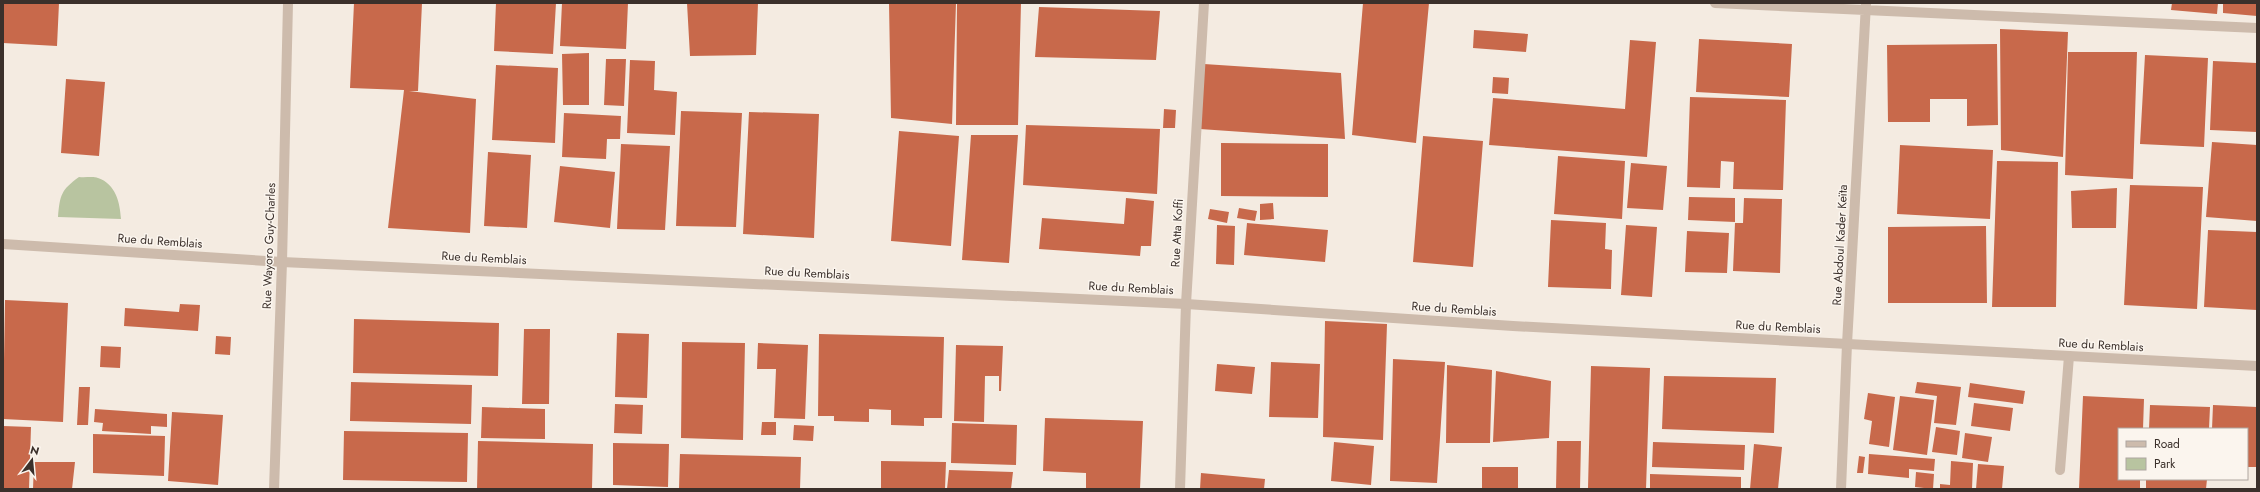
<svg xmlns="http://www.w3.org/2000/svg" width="2260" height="492" viewBox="0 0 2260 492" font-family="Jost,sans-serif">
<rect width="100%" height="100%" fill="#f4ebe1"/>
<path fill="#b8c4a0" d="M79,177C85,178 93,176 98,178C116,184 120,203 121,219L58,217C60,195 61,190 79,177Z"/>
<path fill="#c8694b" d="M3,3H59L57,46L3,43Z
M354,3H422L418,91H409L476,99L470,233L388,228L404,90L350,88Z
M496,3H556L553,54L494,51Z
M562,3H628L626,49L560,46Z
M687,3H758L756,55L690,56Z
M889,3H956L952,124L891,118Z
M957,3H1021L1018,125H956Z
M1363,3H1429L1416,143L1352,135Z
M2172,3H2218L2217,14L2171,10Z
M2223,3H2257V16L2223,13Z
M1039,7L1160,11L1156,60L1035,57Z
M2000,29L2068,32L2063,157L2001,150Z
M1474,30L1528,34L1526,52L1473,48Z
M1699,39L1792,44L1789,97L1696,92Z
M1630,40L1656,42L1647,157L1489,145L1493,98L1625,109Z
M1997,44L1998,125L1967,126V99H1930V122H1888L1887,45Z
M2068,52H2137L2133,179L2065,175Z
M589,53V105H563L562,54Z
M2145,55L2208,58L2204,147L2140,144Z
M606,59H626L624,106L604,105Z
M630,60L655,61L654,90L677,92L675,135L627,133Z
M2213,61L2257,63V132L2210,130Z
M1204,64L1341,73L1345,139L1200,129Z
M496,65L558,68L555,143L492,140Z
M1493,77L1509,78L1508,94L1492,93Z
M66,79L105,82L99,156L61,153Z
M1690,97L1786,100L1783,190L1733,189L1734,162L1721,161L1720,188L1687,187Z
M1164,109L1176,110L1175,128H1163Z
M681,111L742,113L736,227L676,226Z
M749,112L819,114L814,238L743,234Z
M564,113L621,116L620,139H607L606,159L562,157Z
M1026,125L1160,129L1157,194L1023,185Z
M899,131L959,136L951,246L891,241Z
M971,135H1018L1009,263L962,260Z
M1423,136L1483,141L1473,267L1413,262Z
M2212,142L2257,145V221L2206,217Z
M1221,143L1328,144V197L1221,196Z
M621,144L670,146L665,230L617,229Z
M1900,145L1993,150L1990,219L1897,214Z
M488,152L531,155L527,228L484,226Z
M1558,156L1625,161L1622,219L1554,214Z
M1997,161L2058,162L2056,307H1992Z
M1631,163L1667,166L1663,210L1627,208Z
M560,166L615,172L610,228L554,222Z
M2130,185L2203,187L2197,309L2124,305Z
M2117,188L2116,228H2072L2071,191Z
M1689,197L1735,198V222L1688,220Z
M1126,198L1154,201L1151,246H1141L1140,256L1039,249L1042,218L1124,224Z
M1744,198L1782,199L1780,273L1733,271L1735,223H1743Z
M1273,203L1274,219L1260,220V204Z
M1239,208L1257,211L1255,221L1237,218Z
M1210,209L1229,212L1227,223L1208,219Z
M1551,220L1606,223L1605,249L1612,250L1611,289L1548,287Z
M1247,223L1328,230L1325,262L1244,255Z
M1217,225L1235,226L1234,265L1216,264Z
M1626,225L1657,227L1652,297L1621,295Z
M1986,226L1987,303H1888V227Z
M2208,230L2257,232V310L2204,307Z
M1687,231L1729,233L1727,273L1685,272Z
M5,300L68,303L63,422L3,419Z
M180,304L200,305L198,331L124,326L125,308L179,312Z
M354,319L499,323L498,376L353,373Z
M1325,321L1387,324L1383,440L1323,437Z
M524,329H550L549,404H522Z
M617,333L649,334L647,398L615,397Z
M819,334L944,337L942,418H924V426L891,425V410L869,409V422L834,421V416H818Z
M216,336L231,337L230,355L215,354Z
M682,342L745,343L743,440L681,438Z
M758,343L808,345L805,419L774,418L776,369H757Z
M956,345L1003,346L1001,391H999V376H985L984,422L954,421Z
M101,346L121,347L120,368L100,367Z
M1393,359L1445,362L1437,483L1390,481Z
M1271,362L1320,364L1318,418L1269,417Z
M1217,364L1255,367L1252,394L1215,391Z
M1447,365L1492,370L1490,443H1446Z
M1591,366L1650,368L1646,489L1588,488Z
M1496,371L1551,381L1549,438L1493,442Z
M1664,376L1776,378L1774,433L1662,429Z
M351,382L472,385L471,424L350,421Z
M1917,382L1961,387L1956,425L1934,423L1937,396L1915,393Z
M1970,383L2025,391L2023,404L1968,397Z
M79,387H90L88,425H77Z
M1868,393L1895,397L1889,447L1869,444L1872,421L1864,419Z
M1900,396L1934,400L1927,455L1893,450Z
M2083,396L2144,399L2143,429H2119V479H2140V489H2079Z
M1974,403L2013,408L2010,431L1971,426Z
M615,404L643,405L642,434L614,433Z
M2150,405L2210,407L2209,429H2149Z
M2213,405L2257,407V467H2247V429H2212Z
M482,407L545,409V439L481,438Z
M95,409L167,414V427L151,426V434L102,431L103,423L94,422Z
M172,412L223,415L218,485L168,481Z
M1045,418L1143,421L1140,489H1086V473L1043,471Z
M762,422H776V435H761Z
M952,423L1017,425L1016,465L951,463Z
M794,425L814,426L813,441L793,440Z
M3,426L31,427L29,489H3Z
M1936,427L1960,431L1957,455L1932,452Z
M344,431L468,433L467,482L343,480Z
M1965,433L1992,437L1988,462L1962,458Z
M93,434L165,436L164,476L93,473Z
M478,441L593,444L592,489H477Z
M1557,441H1581L1580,489H1556Z
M1334,442L1374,446L1371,485L1331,481Z
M1653,442L1745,445L1744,470L1652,467Z
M613,443L669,444L668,487L613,485Z
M1754,444L1782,447L1778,489H1750Z
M680,454L801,457L800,489H679Z
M1869,454L1935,459L1934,471L1909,469V478L1868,474Z
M1859,456L1865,457L1863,473H1857Z
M881,461L946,462L945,489H881Z
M1951,461L1973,463L1972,489H1940V484L1950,485Z
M34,462H75L72,489H33Z
M1978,464L2004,466L2002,489H1976Z
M1482,467H1518V489H1482Z
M949,470L1013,472L1011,489H947Z
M1916,472L1934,474L1933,489L1915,487Z
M1201,473L1265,479L1264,489H1200Z
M1650,474L1741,477V489H1650Z
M2146,479H2207L2206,489H2146Z"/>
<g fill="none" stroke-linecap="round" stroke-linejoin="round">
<path stroke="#cdbbac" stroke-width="10" d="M2060,470L2069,356"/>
<path stroke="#cdbbac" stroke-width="10" d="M1715,3L2257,28
M282,262L288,3
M1180,489L1186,304L1204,3
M1841,489L1847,344L1866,4"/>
<path stroke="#cdbbac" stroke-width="10" d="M3,244L282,262L1186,304L1513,326L2257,366
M274,489L282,262"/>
</g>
<g text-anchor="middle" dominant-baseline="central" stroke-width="3" stroke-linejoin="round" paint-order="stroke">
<g font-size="12" fill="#3b302b" stroke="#fbf5ee">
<text transform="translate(1177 233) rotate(-87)">Rue Atta Koffi</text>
<text transform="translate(160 241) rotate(4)">Rue du Remblais</text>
<text transform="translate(1840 245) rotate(-87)">Rue Abdoul Kader Keïta</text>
<text transform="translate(269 246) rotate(-88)">Rue Wayoro Guy-Charles</text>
<text transform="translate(484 258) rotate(3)">Rue du Remblais</text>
<text transform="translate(807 273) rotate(3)">Rue du Remblais</text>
<text transform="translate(1131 288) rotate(3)">Rue du Remblais</text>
<text transform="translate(1454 309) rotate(4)">Rue du Remblais</text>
<text transform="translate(1778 327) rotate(3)">Rue du Remblais</text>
<text transform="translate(2101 345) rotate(3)">Rue du Remblais</text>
</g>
</g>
<rect width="2260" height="492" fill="none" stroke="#3b302b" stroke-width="8"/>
<rect x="2118" y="428" width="130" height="52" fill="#fbf5ee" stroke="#aea6a0"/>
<rect x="2126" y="441" width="20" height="6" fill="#cdbbac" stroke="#aea6a0"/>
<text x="2154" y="448" font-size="12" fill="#3b302b">Road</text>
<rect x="2126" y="458" width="20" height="12" fill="#b8c4a0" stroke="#aea6a0"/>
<text x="2154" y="468" font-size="12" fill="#3b302b">Park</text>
<g transform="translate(32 460) rotate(16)" stroke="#fbf5ee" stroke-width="3" paint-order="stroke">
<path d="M0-3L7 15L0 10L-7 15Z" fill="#3b302b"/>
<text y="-6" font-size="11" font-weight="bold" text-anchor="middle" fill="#3b302b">N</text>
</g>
</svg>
